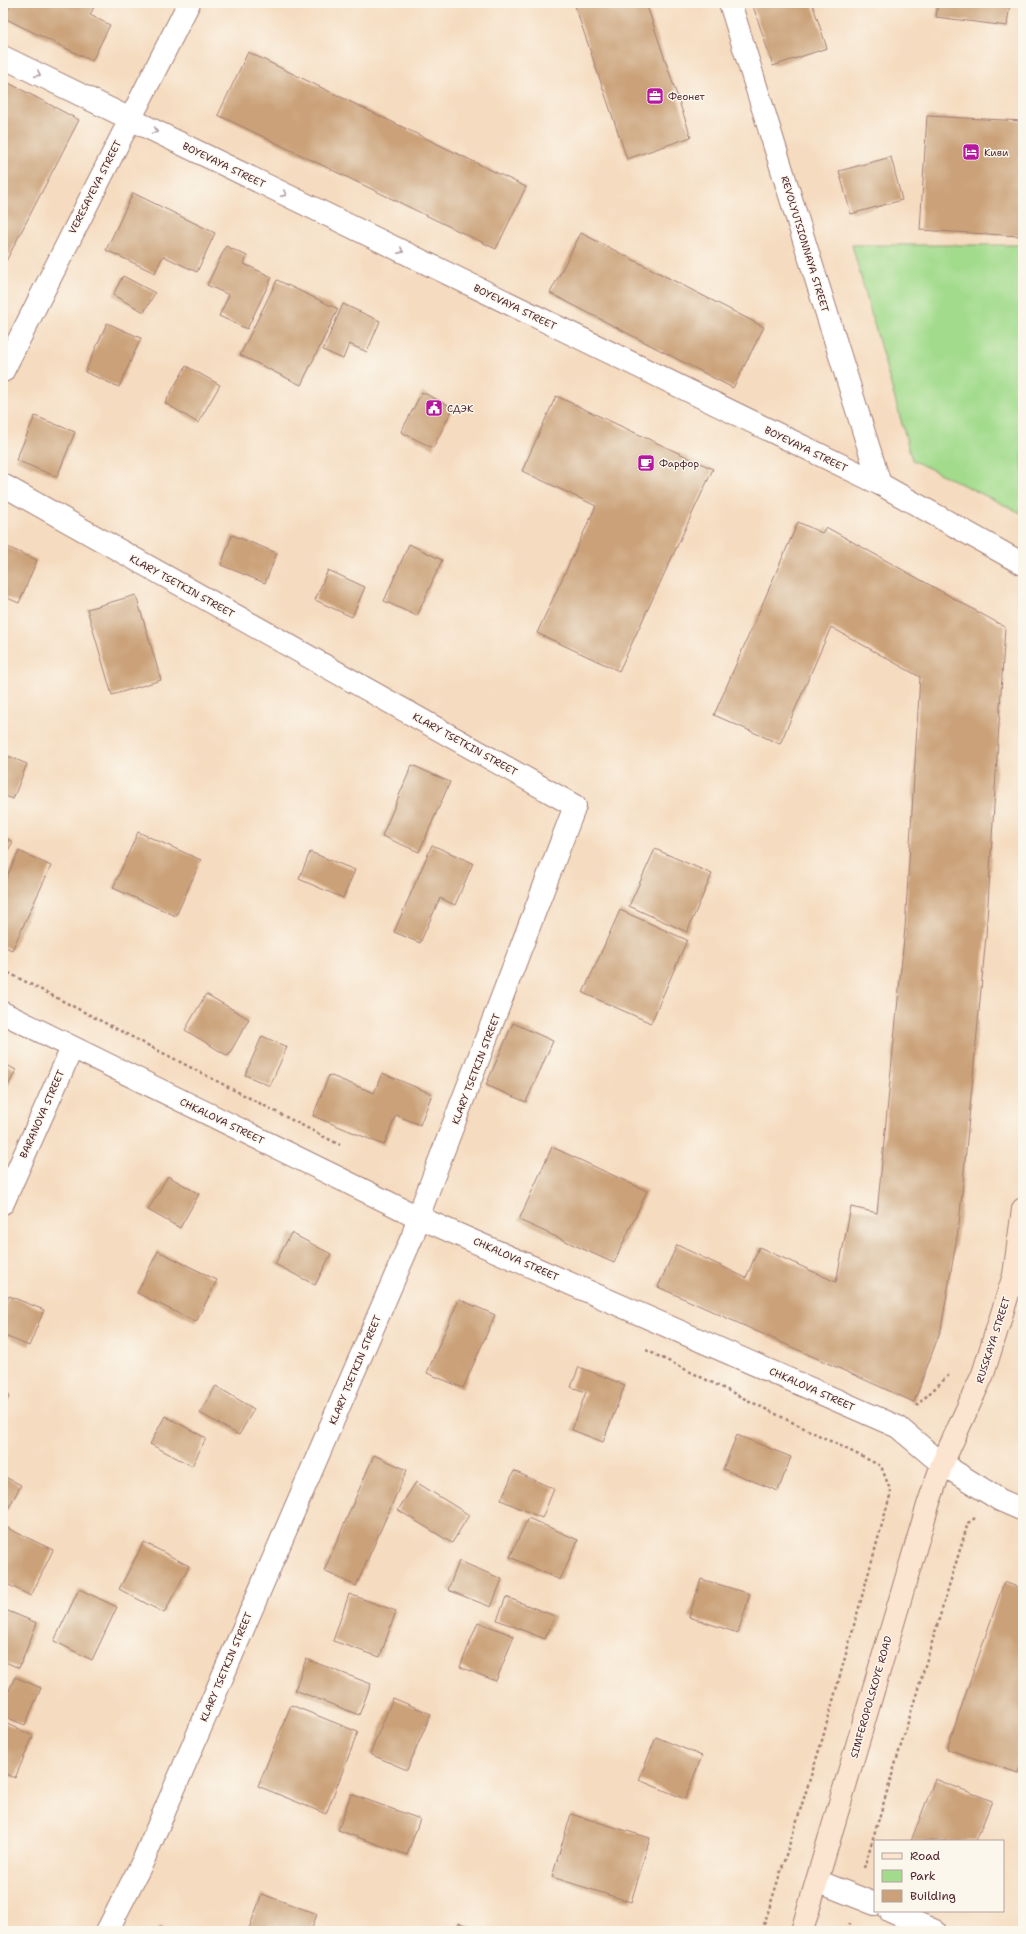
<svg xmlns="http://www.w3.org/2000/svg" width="1026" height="1934" viewBox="0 0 1026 1934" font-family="'Shantell Sans',sans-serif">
<rect width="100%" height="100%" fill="#fbf7ec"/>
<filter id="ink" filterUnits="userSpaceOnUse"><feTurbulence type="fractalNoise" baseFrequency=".025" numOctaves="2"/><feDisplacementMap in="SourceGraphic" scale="8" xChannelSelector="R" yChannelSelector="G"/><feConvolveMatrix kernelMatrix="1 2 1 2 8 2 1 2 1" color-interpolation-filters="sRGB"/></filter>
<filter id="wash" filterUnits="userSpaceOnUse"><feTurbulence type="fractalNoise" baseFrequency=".012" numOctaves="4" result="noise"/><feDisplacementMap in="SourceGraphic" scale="16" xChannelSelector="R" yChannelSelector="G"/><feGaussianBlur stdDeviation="0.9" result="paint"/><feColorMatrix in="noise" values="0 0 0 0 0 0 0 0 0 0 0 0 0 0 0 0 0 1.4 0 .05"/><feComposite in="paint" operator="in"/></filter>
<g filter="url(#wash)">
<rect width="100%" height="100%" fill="#f5dbbf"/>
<path fill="#a3db8d" stroke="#767d5c" d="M852,245H1023V514L912,460Z"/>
<g id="blocks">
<path fill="#caa178" d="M11,3H96L90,15L110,25L92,61L4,18Z
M292,3H301L299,7Z
M574,3H646L691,137L627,159Z
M752,3H812L827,48L773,66Z
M938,3H1010L1007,26L936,17Z
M248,52L526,187L496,249L218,115Z
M3,80L79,120L3,267Z
M927,116L1023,121V182L1020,236L920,230Z
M891,157L902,200L851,214L839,171Z
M133,193L215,233L197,272L163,256L155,273L106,250Z
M581,233L764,327L733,388L550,293Z
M226,246L247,256L244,264L272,277L247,329L219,316L229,295L207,285Z
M123,276L155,293L144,312L113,295Z
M277,280L338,309L301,385L240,355Z
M343,304L380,321L367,352L349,344L343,359L323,350Z
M107,323L141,338L119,387L85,372Z
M186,366L220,385L198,423L165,403Z
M422,392L453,408L433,448L401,432Z
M556,396L713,469L619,671L537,633L596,506L522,471Z
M35,416L75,432L57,477L16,460Z
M798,522L822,533L826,527L1005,627L986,936L959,1225L941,1329L914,1402L658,1287L677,1245L746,1278L759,1247L836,1282L851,1207L877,1213L905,928L920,677L831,627L780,744L714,715Z
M232,535L277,553L265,583L221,565Z
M409,544L442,560L417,616L384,601Z
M3,545L37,560L19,603L3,596Z
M328,570L365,587L352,617L315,600Z
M136,595L161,680L112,695L87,609Z
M3,754L27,764L13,799L3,795Z
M412,765L450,782L419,852L382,836Z
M138,832L201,860L176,916L113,888Z
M3,837L13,842L3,859Z
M432,845L473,863L455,905L440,898L420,943L394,932Z
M655,849L712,874L687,932L629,906Z
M19,851L51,866L12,950L3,946V885Z
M310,852L355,870L343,898L299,879Z
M620,910L687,940L651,1023L583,993Z
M206,994L249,1019L228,1056L185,1030Z
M513,1023L553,1041L526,1102L486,1085Z
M262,1036L287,1047L270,1086L245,1075Z
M3,1063L16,1070L3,1096Z
M382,1073L432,1094L420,1125L396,1115L384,1145L313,1116L329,1075L374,1093Z
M552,1147L647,1191L614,1263L519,1220Z
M168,1176L199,1194L180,1228L148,1210Z
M291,1233L331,1254L315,1285L275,1264Z
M158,1251L217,1280L196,1322L137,1293Z
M9,1296L44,1310L29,1346L3,1335V1311Z
M459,1299L495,1315L463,1388L427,1373Z
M579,1367L625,1385L603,1442L572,1430L586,1392L571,1387Z
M216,1386L254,1409L239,1435L200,1413Z
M3,1392L10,1395L3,1410Z
M165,1416L206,1438L192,1466L150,1444Z
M737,1435L791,1457L778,1491L723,1469Z
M374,1455L407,1470L356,1586L324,1571Z
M514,1471L554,1489L542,1518L501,1500Z
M3,1476L21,1485L7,1511L3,1509Z
M416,1482L469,1515L452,1543L398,1510Z
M528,1518L578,1540L560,1580L510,1557Z
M3,1526L53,1550L31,1596L3,1582Z
M144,1542L189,1566L164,1613L119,1589Z
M459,1561L502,1579L491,1607L448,1590Z
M701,1579L750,1594L738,1633L689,1617Z
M1004,1582L1023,1589V1758L1018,1773L947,1749Z
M79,1589L117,1607L92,1660L54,1641Z
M349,1594L396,1611L380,1657L333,1641Z
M506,1597L555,1616L545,1639L497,1620Z
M3,1609L37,1623L19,1668L3,1661Z
M478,1622L514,1636L496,1681L460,1667Z
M306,1659L371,1684L359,1715L295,1690Z
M15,1677L41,1688L25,1725L3,1716V1704Z
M393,1698L431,1714L407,1770L370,1754Z
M291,1705L358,1732L326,1814L258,1786Z
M3,1722L33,1736L15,1778L3,1773Z
M656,1737L702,1756L685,1799L639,1780Z
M935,1779L992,1801L976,1841H911Z
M351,1794L420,1819L407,1855L338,1830Z
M571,1814L650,1838L631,1902L552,1877Z
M262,1894L317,1914L311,1931H248Z
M459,1923L487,1931H457Z
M160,1927L168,1931H158Z"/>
</g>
</g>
<g filter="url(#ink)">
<use href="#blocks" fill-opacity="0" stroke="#a07d75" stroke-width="1"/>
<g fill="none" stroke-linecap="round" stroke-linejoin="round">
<defs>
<path id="minor" d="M730,3L880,484
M3,371L189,3
M3,485L575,806L418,1217L413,1235L143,1861L107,1931
M3,1203L72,1048
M817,1881L875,1904
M890,1911L935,1931"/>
<path id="tertiary" d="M3,57L880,484L1023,564
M3,1013L418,1217L898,1427L942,1464L1000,1500L1023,1510"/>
<path id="secondary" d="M802,1931L928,1505L942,1464L983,1374L1014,1275L1023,1209"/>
</defs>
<use href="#minor" stroke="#a07d75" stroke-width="24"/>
<use href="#tertiary" stroke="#a07d75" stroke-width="24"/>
<use href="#secondary" stroke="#a07d75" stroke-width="24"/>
<path stroke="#a07d75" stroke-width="2.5" stroke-dasharray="3 3" stroke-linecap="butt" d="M3,970L340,1145
M646,1350L881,1466L891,1492L821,1744L762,1931
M916,1406L950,1374
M864,1868L968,1523L975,1518
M847,1931L849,1923"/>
<use href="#minor" stroke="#fff" stroke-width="22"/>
<use href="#tertiary" stroke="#fff" stroke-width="22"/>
<use href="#secondary" stroke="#fce5d0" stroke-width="22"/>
</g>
<defs><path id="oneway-chevron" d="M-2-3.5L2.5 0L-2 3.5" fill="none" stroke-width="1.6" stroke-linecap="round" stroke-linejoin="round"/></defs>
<g stroke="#ae9aa0">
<use href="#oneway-chevron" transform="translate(38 74) rotate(26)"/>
<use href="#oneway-chevron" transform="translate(155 131) rotate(26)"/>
<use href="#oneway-chevron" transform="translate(284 194) rotate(26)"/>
<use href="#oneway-chevron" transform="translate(401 251) rotate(26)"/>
</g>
</g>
<defs>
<symbol id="office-square" viewBox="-11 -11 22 22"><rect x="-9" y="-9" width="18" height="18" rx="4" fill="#b5179e" stroke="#fbf7ec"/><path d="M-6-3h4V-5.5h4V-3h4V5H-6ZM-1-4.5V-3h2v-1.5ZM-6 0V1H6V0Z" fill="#fff"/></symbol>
<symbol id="hotel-square" viewBox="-11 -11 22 22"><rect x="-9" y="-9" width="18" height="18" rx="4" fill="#b5179e" stroke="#fbf7ec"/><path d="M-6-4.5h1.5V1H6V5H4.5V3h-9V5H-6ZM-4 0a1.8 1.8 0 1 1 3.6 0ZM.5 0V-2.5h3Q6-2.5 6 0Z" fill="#fff"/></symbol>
<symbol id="civic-square" viewBox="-11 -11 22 22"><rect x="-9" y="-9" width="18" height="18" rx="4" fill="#b5179e" stroke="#fbf7ec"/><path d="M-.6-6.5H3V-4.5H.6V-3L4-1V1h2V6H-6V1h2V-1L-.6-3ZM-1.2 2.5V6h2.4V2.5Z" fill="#fff"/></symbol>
<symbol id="cafe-square" viewBox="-11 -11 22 22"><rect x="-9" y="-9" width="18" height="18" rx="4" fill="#b5179e" stroke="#fbf7ec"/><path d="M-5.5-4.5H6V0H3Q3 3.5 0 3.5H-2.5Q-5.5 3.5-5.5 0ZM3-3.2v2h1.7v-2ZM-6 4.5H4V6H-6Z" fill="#fff"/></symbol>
</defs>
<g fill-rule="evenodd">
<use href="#office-square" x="645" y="86" width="20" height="20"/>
<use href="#hotel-square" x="961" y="142" width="20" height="20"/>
<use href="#civic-square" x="424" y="398" width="20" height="20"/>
<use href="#cafe-square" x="636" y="453" width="20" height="20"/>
</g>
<g text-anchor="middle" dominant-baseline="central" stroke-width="3" stroke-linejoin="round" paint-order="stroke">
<g font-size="10" fill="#4a1f2b" stroke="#fbf7ec" text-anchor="start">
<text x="668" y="96">Феонет</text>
<text x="984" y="152">Киви</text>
<text x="447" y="408">СДЭК</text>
<text x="659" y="463">Фарфор</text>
</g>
<g font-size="10" fill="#4a1f2b" stroke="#fbf7ec">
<text transform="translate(224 165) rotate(26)">BOYEVAYA STREET</text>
<text transform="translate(95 187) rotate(-63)">VERESAYEVA STREET</text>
<text transform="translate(805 244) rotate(73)">REVOLYUTSIONNAYA STREET</text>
<text transform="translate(515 307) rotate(26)">BOYEVAYA STREET</text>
<text transform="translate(806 449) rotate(26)">BOYEVAYA STREET</text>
<text transform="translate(182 586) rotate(29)">KLARY TSETKIN STREET</text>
<text transform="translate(465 744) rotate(29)">KLARY TSETKIN STREET</text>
<text transform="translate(476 1069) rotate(-69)">KLARY TSETKIN STREET</text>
<text transform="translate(42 1114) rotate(-66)">BARANOVA STREET</text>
<text transform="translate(222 1121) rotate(26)">CHKALOVA STREET</text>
<text transform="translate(516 1259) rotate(24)">CHKALOVA STREET</text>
<text transform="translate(993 1340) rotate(-72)">RUSSKAYA STREET</text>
<text transform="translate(355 1370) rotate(-67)">KLARY TSETKIN STREET</text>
<text transform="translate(812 1389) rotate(24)">CHKALOVA STREET</text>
<text transform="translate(226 1667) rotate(-67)">KLARY TSETKIN STREET</text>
<text transform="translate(871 1697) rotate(-74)">SIMFEROPOLSKOYE ROAD</text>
</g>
</g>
<rect width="1026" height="1934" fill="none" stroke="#fbf7ec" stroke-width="16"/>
<rect x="874" y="1840" width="130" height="72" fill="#fbf7ec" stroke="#b4a19f"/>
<rect x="882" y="1853" width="20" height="6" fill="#fce5d0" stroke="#b4a19f"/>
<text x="910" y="1860" font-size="12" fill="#4a1f2b">Road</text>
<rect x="882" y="1870" width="20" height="12" fill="#a3db8d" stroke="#b4a19f"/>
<text x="910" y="1880" font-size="12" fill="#4a1f2b">Park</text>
<rect x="882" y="1890" width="20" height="12" fill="#caa178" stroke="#b4a19f"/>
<text x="910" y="1900" font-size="12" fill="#4a1f2b">Building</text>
</svg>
